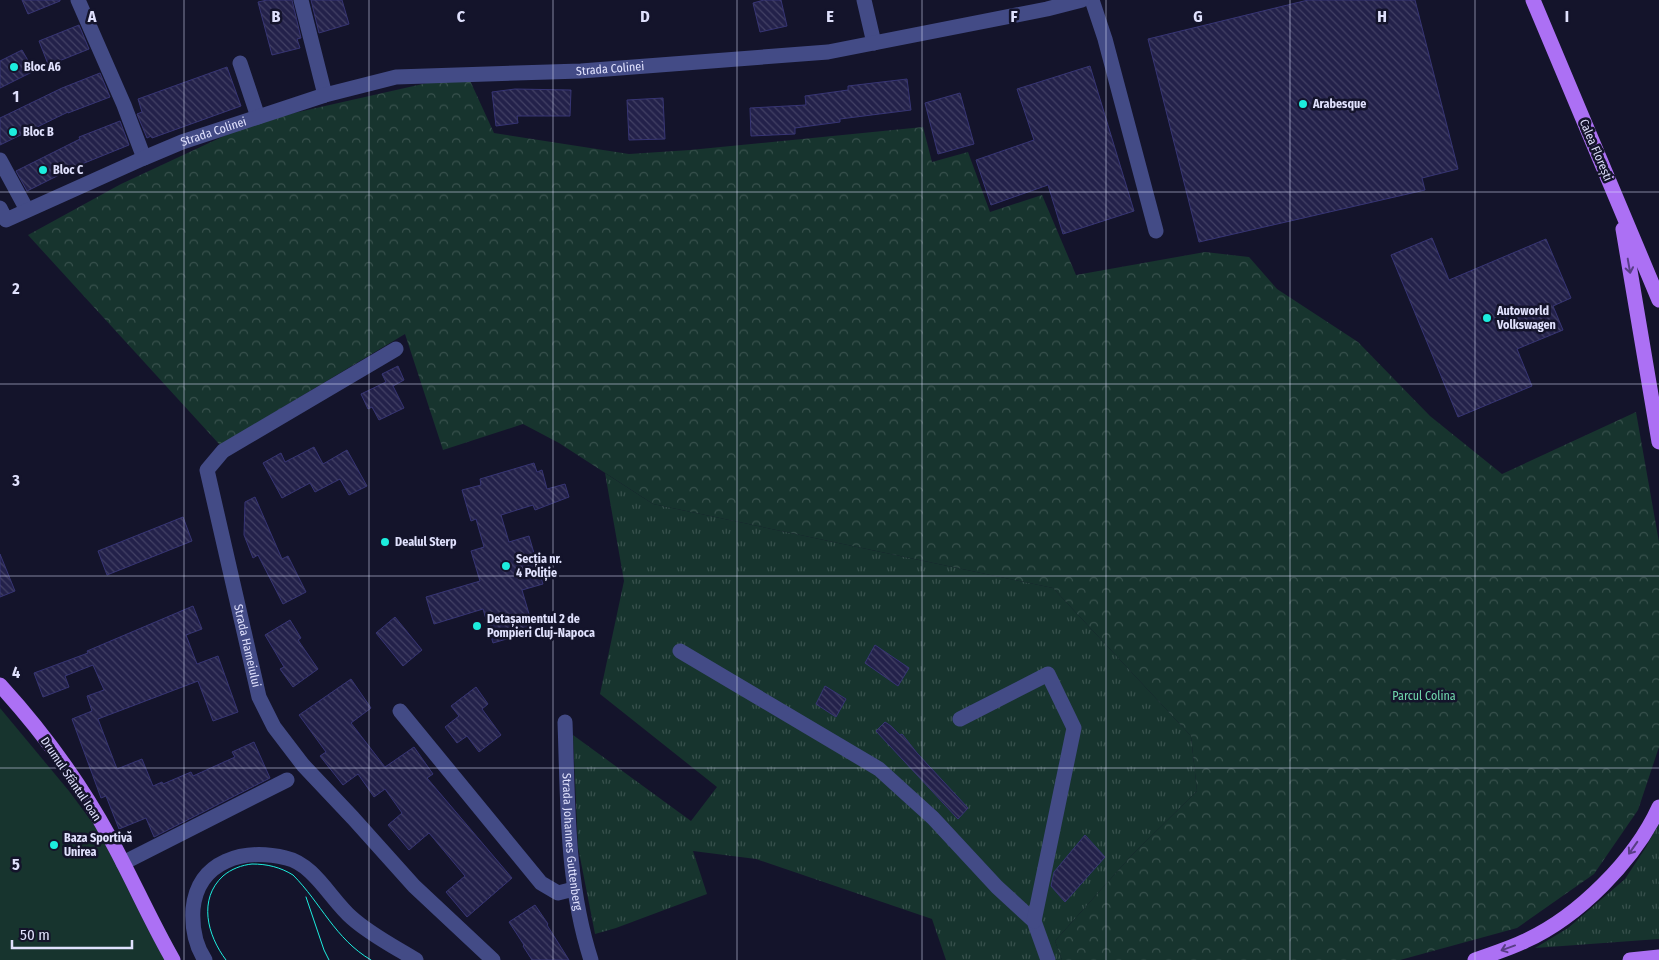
<svg xmlns="http://www.w3.org/2000/svg" width="1659" height="960" viewBox="0 0 1659 960" font-family="'Fira Sans Condensed',sans-serif">
<defs>
<pattern id="grass-tufts" width="24" height="20" patternUnits="userSpaceOnUse" patternTransform="scale(1.25)"><rect width="24" height="20" fill="#17342e"/><path d="M3 7l-1-3M5 7V3M7 7l1-3M15 17l-1-3M17 17v-4M19 17l1-3" fill="none" stroke="#38514d"/></pattern>
<pattern id="park-crowns" width="20" height="18" patternUnits="userSpaceOnUse" patternTransform="scale(1.25)"><rect width="20" height="18" fill="#17342e"/><path d="M2 6a3 3 0 1 1 6 0M12 15a3 3 0 1 1 6 0" fill="none" stroke="#38514d"/></pattern>
<pattern id="building-back-hatch" width="6" height="6" patternUnits="userSpaceOnUse" patternTransform="scale(1.25)"><rect width="6" height="6" fill="#23214a"/><path d="M-1 5l2 2M0 0l6 6M5-1l2 2" fill="none" stroke="#434165"/></pattern>
</defs>
<rect width="100%" height="100%" fill="#14142b"/>
<path fill="url(#grass-tufts)" d="M605,473L653,504L1053,588L1191,736L1197,791L1132,855L1055,941L1062,960H946L932,919L756,859L693,851L707,894L616,928L595,934L578,847L573,735L691,821L717,787L600,694L624,581Z
M1659,823V939L1535,948L1568,928L1625,879L1646,847Z"/>
<path fill="url(#park-crowns)" d="M467,74L494,133L629,154L690,150L923,127L932,162L968,152L990,212L1042,195L1076,275L1205,252L1249,257L1277,289L1358,342L1430,416L1502,474L1636,412L1659,542V747L1638,810L1594,874L1517,928L1400,960H1062L1055,941L1132,855L1197,791L1191,736L1053,588L653,504L559,443L523,424L443,450L405,334L220,445L28,235L121,184L254,122Z"/>
<path fill="#17342e" d="M0,708L69,791L149,899L181,960H0Z"/>
<path fill="url(#building-back-hatch)" stroke="#373574" d="M22,0H60V1L28,14Z
M267,0H292L301,38L297,39L300,48L272,55L258,2Z
M311,0H342L349,24L319,33Z
M764,0H781L787,26L760,32L753,3Z
M1308,0H1415L1458,169L1422,178L1425,190L1199,242L1148,39Z
M79,25L89,49L49,65L48,64L39,41Z
M22,50L34,71L0,88V61Z
M1090,66L1134,211L1063,234L1048,185L991,205L976,160L1034,140L1017,89Z
M227,67L241,106L152,138L151,136L147,138L137,114L142,112L138,99Z
M100,73L110,97L68,113V112L0,145V118L62,88Z
M907,79L911,110L840,119V122L795,128V134L751,136L750,108L806,105L805,96L848,90V86Z
M515,89L571,90L570,116H517L518,123L496,126L492,92Z
M960,93L974,144L938,154L925,103Z
M663,98L665,139L629,140L627,100Z
M120,121L129,145L77,166L27,191L16,171L80,139L79,137Z
M1432,238L1449,280L1546,239L1571,298L1553,306L1563,330L1517,349L1532,386L1458,417L1391,255Z
M398,366L404,380L393,386L404,408L379,420L372,407L368,409L361,394L386,382L382,374Z
M314,447L323,464L347,450L367,486L349,495L340,479L315,492L310,483L282,498L263,463L281,453L285,462Z
M534,463L537,472L542,470L547,489L565,484L569,497L535,510L533,505L501,515L509,542L529,536L543,584L522,590L534,631L493,643L483,609L434,624L426,597L480,581L471,551L484,547L476,519L471,521L462,490L481,485L480,479Z
M255,497L282,559L288,556L306,592L283,604L258,555L253,558L244,535L245,502Z
M183,517L192,541L107,575L98,551Z
M0,554L15,591L0,597Z
M193,606L202,629L186,635L197,664L218,656L238,712L213,721L198,681L98,719L117,769L142,759L153,786L162,782L163,784L191,772L193,776L235,757L232,752L254,742L270,778L154,837L146,818L119,829L106,796L101,798L72,719L92,711L87,696L104,690L93,665L65,676L69,687L43,697L34,673L88,653L87,651Z
M395,617L422,650L403,666L376,633Z
M290,620L301,638L298,640L318,669L293,687L280,669L284,667L265,635Z
M875,645L909,668L898,686L865,663Z
M351,679L371,708L351,723L385,767L414,747L433,774L427,778L512,878L467,917L446,892L465,876L429,833L409,850L388,825L402,813L385,789L374,797L358,774L343,785L320,756L326,752L299,715Z
M825,686L846,699L836,717L816,704Z
M476,687L488,704L482,709L501,735L479,752L467,736L457,743L445,727L459,716L451,706Z
M885,722L891,726L900,735L902,734L917,753L968,808L958,819L876,731Z
M1085,835L1105,857L1065,902L1051,886L1054,872Z
M535,905L548,924L547,925L569,960H532L523,946L524,945L509,922Z"/>
<g fill="none" stroke-linecap="round" stroke-linejoin="round">
<g stroke="#434b86" stroke-width="15">
<path d="M78,0L124,105L144,158"/>
<path d="M301,0L325,95"/>
<path d="M864,0L874,43"/>
<path d="M1092,0L1105,39L1156,231"/>
<path d="M240,63L258,117"/>
<path d="M0,160L27,210"/>
<path id="s1" d="M0,208L6,220L144,158L182,142L325,95L396,77L581,71L828,52L1047,9L1082,0"/>
<path id="s2" d="M396,349L223,451L207,470L259,697L274,727L303,765L353,818L414,886L493,960"/>
<path d="M680,651L879,769L933,818L997,887L1034,921L1048,960"/>
<path d="M400,711L541,883L558,893L574,889"/>
<path d="M960,719L1048,674L1074,728L1034,921"/>
<path id="s3" d="M565,722C568,802 566,883 591,960"/>
<path d="M123,863L287,780"/>
<path d="M205,960C195,945 192,926 193,909C198,860 244,848 286,858C314,864 331,900 352,918C371,935 395,947 416,960"/>
</g>
<path stroke="#ac70f4" stroke-width="15" d="M1533,0L1659,300
M1623,229L1659,442
M0,685C42,731 80,783 110,838C132,878 150,920 173,960
M1475,960C1491,954 1509,949 1525,941C1578,917 1635,860 1659,807
M1630,960L1659,957"/>
<path stroke="#1cedde" stroke-width="1" d="M306,897L324,950L329,960
M226,960C207,935 198,899 223,876C231,869 242,865 252,864C267,864 280,867 293,875C321,903 335,939 371,960"/>
</g>
<defs><path id="oneway-shaft" d="M-6 0H5M1.5-3L5.5 0L1.5 3" fill="none" stroke-width="1.6" stroke-linecap="round" stroke-linejoin="round" transform="scale(1.25)"/></defs>
<g stroke="#583d85">
<use href="#oneway-shaft" transform="translate(1629 266) rotate(80)"/>
<use href="#oneway-shaft" transform="translate(1633 848) rotate(125)"/>
<use href="#oneway-shaft" transform="translate(1508 948) rotate(160)"/>
</g>
<path fill="none" stroke="#e0e1fd" stroke-width="1" stroke-opacity="0.55" d="M184,0V960M369,0V960M553,0V960M737,0V960M922,0V960M1106,0V960M1290,0V960M1475,0V960M0,192H1659M0,384H1659M0,576H1659M0,768H1659"/>
<g fill="#1cedde" stroke="#14142b" stroke-width="2">
<circle cx="14" cy="67" r="5"/>
<circle cx="1303" cy="104" r="5"/>
<circle cx="13" cy="132" r="5"/>
<circle cx="43" cy="170" r="5"/>
<circle cx="1487" cy="318" r="5"/>
<circle cx="385" cy="542" r="5"/>
<circle cx="506" cy="566" r="5"/>
<circle cx="477" cy="626" r="5"/>
<circle cx="54" cy="845" r="5"/>
</g>
<g text-anchor="middle" dominant-baseline="central" stroke-width="5" stroke-linejoin="round" paint-order="stroke">
<g font-size="12" font-weight="bold" fill="#e0e1fd" stroke="#14142b" text-anchor="start">
<text x="24" y="67">Bloc A6</text>
<text x="1313" y="104">Arabesque</text>
<text x="23" y="132">Bloc B</text>
<text x="53" y="170">Bloc C</text>
<text x="1497" y="311">Autoworld<tspan x="1497" dy="14">Volkswagen</tspan></text>
<text x="395" y="542">Dealul Sterp</text>
<text x="516" y="559">Secția nr.<tspan x="516" dy="14">4 Poliție</tspan></text>
<text x="487" y="619">Detașamentul 2 de<tspan x="487" dy="14">Pompieri Cluj-Napoca</tspan></text>
<text x="64" y="838">Baza Sportivă<tspan x="64" dy="14">Unirea</tspan></text>
</g>
<g font-size="12" fill="#e0e1fd" stroke="#14142b">
<text stroke="none"><textPath href="#s1" startOffset="644">Strada Colinei</textPath></text>
<text stroke="none"><textPath href="#s1" startOffset="239">Strada Colinei</textPath></text>
<text transform="translate(1596 150) rotate(67)">Calea Florești</text>
<text stroke="none"><textPath href="#s2" startOffset="406">Strada Hameiului</textPath></text>
<text transform="translate(71 779) rotate(56)">Drumul Sfântul Ioan</text>
<text stroke="none"><textPath href="#s3" startOffset="120">Strada Johannes Guttenberg</textPath></text>
</g>
<g font-size="12" fill="#70d8ad" stroke="#14142b">
<text x="1424" y="696">Parcul Colina</text>
</g>
</g>
<g font-size="16" text-anchor="middle" font-weight="bold" fill="#e0e1fd" stroke="#14142b" stroke-width="5" stroke-linejoin="round" paint-order="stroke">
<text x="92" y="22">A</text>
<text x="276" y="22">B</text>
<text x="461" y="22">C</text>
<text x="645" y="22">D</text>
<text x="830" y="22">E</text>
<text x="1014" y="22">F</text>
<text x="1198" y="22">G</text>
<text x="1382" y="22">H</text>
<text x="1567" y="22">I</text>
<text x="16" y="102">1</text>
<text x="16" y="294">2</text>
<text x="16" y="486">3</text>
<text x="16" y="678">4</text>
<text x="16" y="870">5</text>
</g>
<path d="M12 940v8h120v-8" fill="none" stroke="#e0e1fd" stroke-width="2.5"/>
<text x="20" y="940" font-size="15" fill="#e0e1fd" stroke="#14142b" stroke-width="4" paint-order="stroke">50 m</text>
</svg>
